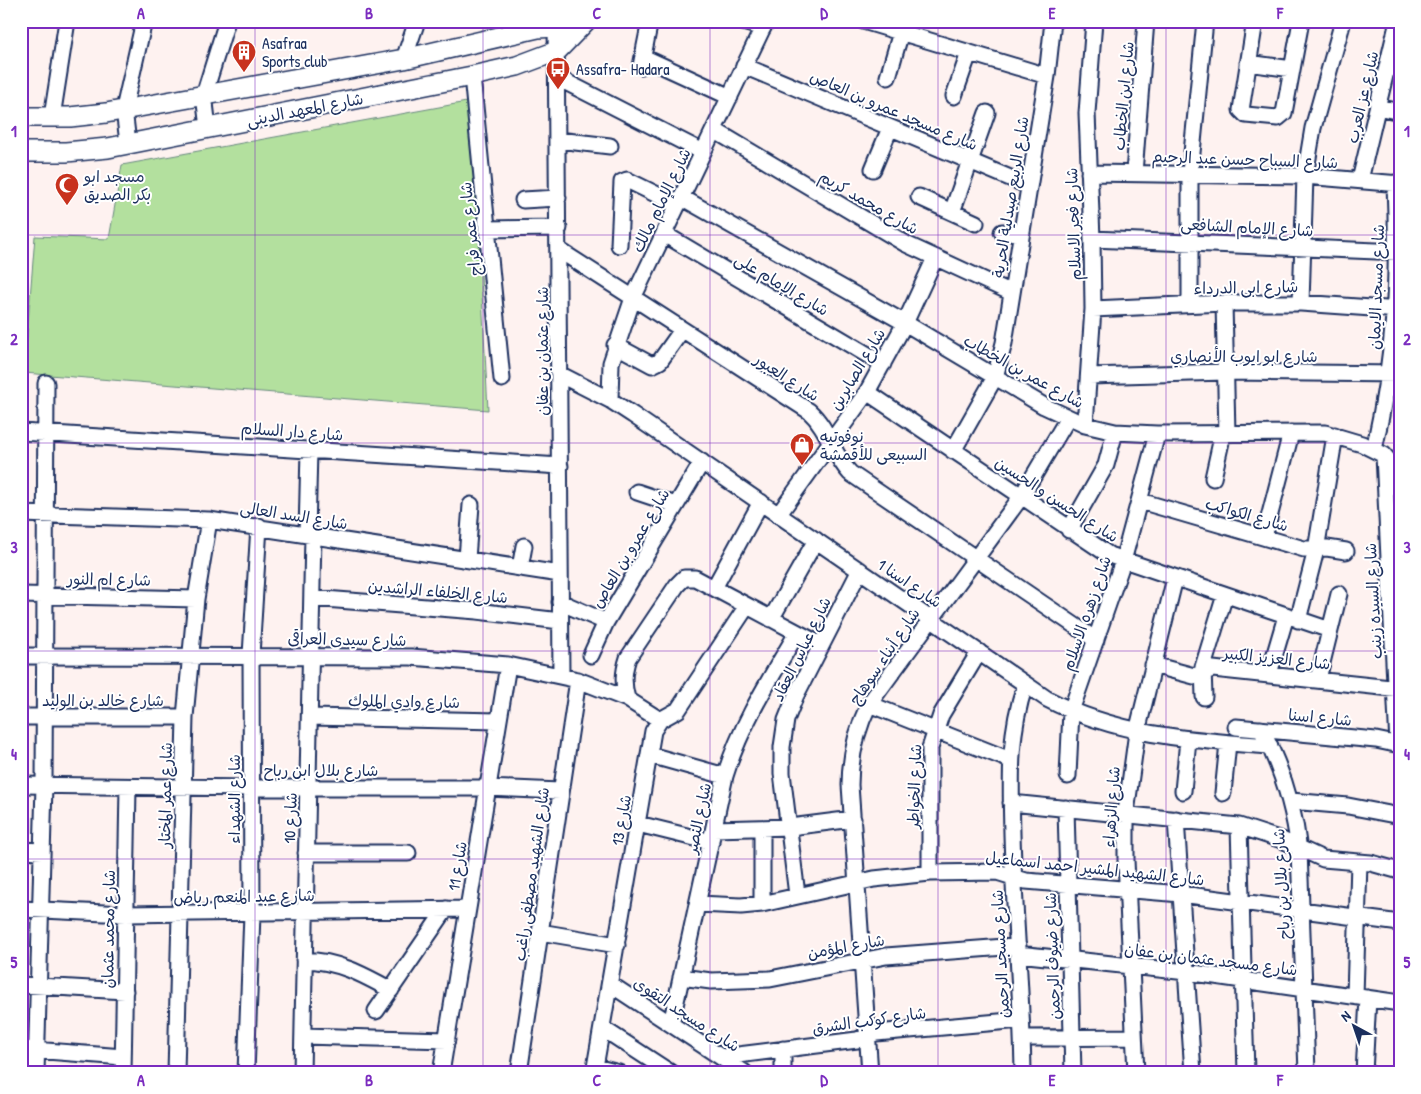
<svg xmlns="http://www.w3.org/2000/svg" width="1421" height="1094" viewBox="0 0 1421 1094" font-family="'Patrick Hand','Playpen Sans Arabic',sans-serif">
<rect width="100%" height="100%" fill="#fef2f0"/>
<filter id="ink" filterUnits="userSpaceOnUse"><feTurbulence type="fractalNoise" baseFrequency=".02" numOctaves="2"/><feDisplacementMap in="SourceGraphic" scale="10" xChannelSelector="R" yChannelSelector="G"/><feConvolveMatrix kernelMatrix="1 2 1 2 8 2 1 2 1" color-interpolation-filters="sRGB"/></filter>
<g filter="url(#ink)">
<path fill="#b3e09e" stroke="#67887e" d="M472,101L488,410L24,373L35,236L109,239L122,165Z"/>
<g fill="none" stroke-linecap="round" stroke-linejoin="round">
<defs>
<path id="minor" d="M556,21L561,675
M739,21L763,28
M863,21L1047,76
M1255,21L1241,110L1246,115L1278,118L1284,113L1301,21
M643,57L730,97
M404,59L417,21
M1248,63L1292,69
M641,66L650,21
M744,66L1029,186
M472,76L502,379
M888,77L901,32
M558,78L703,152
M954,96L969,53
M1378,107L1400,112
M52,117L67,21
M208,128L204,95L227,21
M714,130L906,244L1012,293
M558,140L610,146
M128,143L124,109L144,21
M873,169L890,128
M1089,173L1305,176L1400,184
M1134,173L1146,21
M1360,180L1398,21
M681,197L905,323L1044,406L1085,425L1115,432L1157,434L1325,433L1362,444L1384,455L1400,474
M919,197L976,223
M523,200L558,198
M952,212L987,113
M487,229L559,228
M1002,232L1022,233
M664,234L883,364
M1092,239L1400,252
M619,245L622,182L627,180L678,205
M559,250L809,411C829,429 832,454 850,473L1096,640
M1224,303L1227,434
M1301,303L1305,176L1313,128L1343,21
M1190,304V173L1205,21
M1093,309L1224,303H1301L1400,310
M615,345L652,365L660,361L682,330
M559,374L610,400L633,415L1047,699C1119,736 1191,740 1270,746
M1089,376L1225,372L1400,374
M867,392L1109,555L1330,630
M610,400L611,363L633,298L766,21
M1085,425L1093,309L1092,239L1087,113L1094,21
M21,432L560,466
M1374,450C1395,356 1399,279 1395,183
M953,451L995,377L1004,343L1047,76L1053,21
M1384,455L1398,745
M1213,478L1223,433
M637,492L676,505
M1140,501L1304,549L1327,548L1346,551
M21,514L209,520L560,574
M779,514L867,392L905,323L935,258
M1069,530L1106,465L1115,432
M307,534L309,450
M1264,537L1291,433
M467,559L471,505
M520,568L524,546
M714,588L761,502
M21,595L196,599
M312,598L477,611L560,621
M560,602L606,622
M771,619L816,540
M1298,620L1316,550L1335,435
M591,655L606,622L702,462
M21,656L411,657L508,665L578,680L627,699L660,720
M1153,665L1194,676L1213,669L1400,689
M1269,674L1286,616
M1318,679L1339,594
M1204,697L1203,667L1225,595
M627,699C623,684 623,673 628,658L677,585L684,578H695L821,645
M869,704L1010,760
M21,717H185
M310,717L498,721
M1236,727L1376,740L1400,745
M1261,729C1282,768 1294,806 1299,850L1307,1073
M650,755L725,776
M1068,776L1071,711L1123,561L1157,434
M21,785L251,788H487L560,791
M1183,791L1188,740
M1223,793L1228,743
M1291,801L1348,806L1400,816
M1011,803L1239,826L1282,840L1323,859L1371,863L1400,871
M1066,808L1073,1073
M1176,819L1193,1073
M638,824L711,842
M1239,826L1246,1073
M714,829L790,827L853,819
M762,829V904
M21,850L42,851
M306,853H408
M930,873V748L941,715L979,652
M797,895L782,773V747L786,720L796,695L860,570
M698,904L741,906L762,904L874,879L930,873L997,872L1026,881L1181,894L1400,923
M21,909L126,914L468,909
M540,932L617,945
M1018,954L1187,972L1400,1003
M304,960C338,961 362,974 391,990
M681,977L711,981L770,979L886,956L1018,946
M610,984L745,1073
M21,985L125,991
M1355,996L1359,862
M376,1011L446,909
M671,1024L725,776C741,724 770,679 797,633
M602,1028L671,1073
M303,1036L447,1040
M1023,1038L1134,1037
M21,1049L123,1057
M722,1057L857,1040L876,1033L1021,1020
M595,1067L619,1073
M36,1073L44,785L46,383
M123,1073L128,787
M176,1073L185,717L196,599L209,520
M246,1073L252,914L251,655L259,526
M302,1073L313,535
M441,1073L508,665
M519,1073L578,680
M594,1073L653,731L660,720L678,710L747,606
M783,1073V1049
M870,1073L850,785C850,756 856,731 869,704L1021,497L1068,418
M1023,1073C1022,993 1014,914 1012,834C1011,781 1008,736 1025,685
M1136,1073L1126,860V813L1137,732L1175,578
M1364,1073L1368,998"/>
<path id="tertiary" d="M21,117H70L106,113L404,59L538,28L557,27L577,30
M21,152H66L108,148L472,76L517,66L557,51L586,21"/>
</defs>
<use href="#minor" stroke="#1b2f5e" stroke-width="19"/>
<use href="#tertiary" stroke="#1b2f5e" stroke-width="22"/>
<use href="#minor" stroke="#fff" stroke-width="15"/>
<use href="#tertiary" stroke="#fff" stroke-width="19"/>
</g>
</g>
<path fill="none" stroke="#7b2cbf" stroke-width="1" stroke-opacity="0.55" d="M255,21V1073M483,21V1073M710,21V1073M938,21V1073M1166,21V1073M21,235H1400M21,443H1400M21,651H1400M21,859H1400"/>
<defs>
<symbol id="building-pin" viewBox="-11 -11 22 30"><path d="M0 17L-7.5 6A9.5 9.5 0 1 1 7.5 6Z" fill="#c8321e" stroke="#fff"/><path d="M-4-6H4V6H1V3H-1V6H-4ZM-2.5-4.3h1.7v1.8h-1.7ZM.8-4.3h1.7v1.8H.8ZM-2.5-1h1.7V.8h-1.7ZM.8-1h1.7V.8H.8Z" fill="#fff"/></symbol>
<symbol id="bus-pin" viewBox="-11 -11 22 30"><path d="M0 17L-7.5 6A9.5 9.5 0 1 1 7.5 6Z" fill="#c8321e" stroke="#fff"/><path d="M-5-6H5V4H4V6H2V4H-2V6H-4V4H-5ZM-3.5-4V0h7V-4ZM-3.5 1.2v1.5H-2V1.2ZM2 1.2v1.5H3.5V1.2Z" fill="#fff"/></symbol>
<symbol id="mosque-pin" viewBox="-11 -11 22 30"><path d="M0 17L-7.5 6A9.5 9.5 0 1 1 7.5 6Z" fill="#c8321e" stroke="#fff"/><path d="M3.5-4.9A6 6 0 1 0 3.5 4.9A5 5 0 1 1 3.5-4.9Z" fill="#fff"/></symbol>
<symbol id="shop-pin" viewBox="-11 -11 22 30"><path d="M0 17L-7.5 6A9.5 9.5 0 1 1 7.5 6Z" fill="#c8321e" stroke="#fff"/><path d="M-5-2.5h2.3a2.7 3.5 0 0 1 5.4 0H5L5.5 6h-11ZM-1.5-2.5h3a1.5 2.3 0 0 0-3 0Z" fill="#fff"/></symbol>
</defs>
<g fill-rule="evenodd">
<use href="#building-pin" x="230" y="38" width="28" height="38"/>
<use href="#bus-pin" x="544" y="55" width="28" height="38"/>
<use href="#mosque-pin" x="53" y="171" width="28" height="38"/>
<use href="#shop-pin" x="788" y="431" width="28" height="38"/>
</g>
<g text-anchor="middle" dominant-baseline="central" stroke-width="4" stroke-linejoin="round" paint-order="stroke">
<g font-size="16" fill="#1b2f5e" stroke="#fff" text-anchor="start">
<text x="262" y="43">Asafraa<tspan x="262" dy="18">Sports club</tspan></text>
<text x="576" y="69">Assafra- Hadara</text>
<text x="84" y="176">مسجد ابو<tspan x="84" dy="18">بكر الصديق</tspan></text>
<text x="820" y="436">نوفوتيه<tspan x="820" dy="18">السبيعى للأقمشة</tspan></text>
</g>
<g font-size="16" fill="#1b2f5e" stroke="#fff">
<text transform="translate(1123 96) rotate(-85)">شارع ابن الخطاب</text>
<text transform="translate(1362 97) rotate(-77)">شارع عز العرب</text>
<text transform="translate(305 109) rotate(-11)">شارع المعهد الدينى</text>
<text transform="translate(894 110) rotate(23)">شارع مسجد عمرو بن العاص</text>
<text transform="translate(1245 159) rotate(2)">شارع السباح حسن عبد الرحيم</text>
<text transform="translate(1010 197) rotate(-81)">شارع الربيع صيدلية الحرية</text>
<text transform="translate(661 200) rotate(-64)">شارع الإمام مالك</text>
<text transform="translate(869 202) rotate(30)">شارع محمد كريم</text>
<text transform="translate(1073 224) rotate(-92)">شارع فجر الاسلام</text>
<text transform="translate(1247 227) rotate(3)">شارع الإمام الشافعى</text>
<text transform="translate(470 229) rotate(-96)">شارع عمر فراج</text>
<text transform="translate(782 284) rotate(31)">شارع الإمام على</text>
<text transform="translate(1246 287) rotate(-1)">شارع ابى الدرداء</text>
<text transform="translate(1376 287) rotate(-88)">شارع مسجد الايمان</text>
<text transform="translate(542 351) rotate(-90)">شارع عثمان بن عفان</text>
<text x="1244" y="356">شارع ابو ايوب الأنصاري</text>
<text transform="translate(857 369) rotate(-59)">شارع الصابرين</text>
<text transform="translate(1024 371) rotate(29)">شارع عمر بن الخطاب</text>
<text transform="translate(787 377) rotate(33)">شارع العبور</text>
<text transform="translate(292 431) rotate(4)">شارع دار السلام</text>
<text transform="translate(1057 499) rotate(33)">شارع الحسن و الحسين</text>
<text transform="translate(1247 514) rotate(16)">شارع الكواكب</text>
<text transform="translate(294 515) rotate(9)">شارع السد العالى</text>
<text transform="translate(630 548) rotate(-59)">شارع عمرو بن العاص</text>
<text transform="translate(109 579) rotate(1)">شارع ام النور</text>
<text transform="translate(910 583) rotate(34)">شارع اسنا 1</text>
<text transform="translate(438 591) rotate(5)">شارع الخلفاء الراشدين</text>
<text transform="translate(1373 601) rotate(-93)">شارع السيده زينب</text>
<text transform="translate(1086 613) rotate(-71)">شارع زهره الاسلام</text>
<text transform="translate(347 639) rotate(1)">شارع سيدى العراقى</text>
<text transform="translate(801 649) rotate(-64)">شارع عباس العقاد</text>
<text transform="translate(884 656) rotate(-56)">شارع أبناء سوهاج</text>
<text transform="translate(1277 658) rotate(6)">شارع العزيز الكبير</text>
<text x="103" y="700">شارع خالد بن الوليد</text>
<text transform="translate(404 701) rotate(1)">شارع وادي الملوك</text>
<text transform="translate(1320 717) rotate(5)">شارع اسنا</text>
<text x="321" y="770">شارع بلال ابن رباح</text>
<text transform="translate(914 786) rotate(-88)">شارع الخواطر</text>
<text transform="translate(165 795) rotate(-89)">شارع عمر المختار</text>
<text transform="translate(234 799) rotate(-90)">شارع الشهداء</text>
<text transform="translate(1111 807) rotate(-86)">شارع الزهراء</text>
<text transform="translate(290 818) rotate(-88)">شارع 10</text>
<text transform="translate(698 818) rotate(-78)">شارع النصر</text>
<text transform="translate(621 820) rotate(-80)">شارع 13</text>
<text transform="translate(457 866) rotate(-81)">شارع 11</text>
<text transform="translate(1095 868) rotate(6)">شارع الشهيد المشير احمد اسماعيل</text>
<text transform="translate(531 874) rotate(-82)">شارع الشهيد مصطفى راغب</text>
<text transform="translate(1281 884) rotate(-93)">شارع بلال بن رباح</text>
<text transform="translate(244 896) rotate(-1)">شارع عبد المنعم رياض</text>
<text transform="translate(108 929) rotate(-89)">شارع محمد عثمان</text>
<text transform="translate(846 946) rotate(-10)">شارع المؤمن</text>
<text transform="translate(1000 954) rotate(-93)">شارع مسجد الرحمن</text>
<text transform="translate(1052 956) rotate(-92)">شارع ضيوف الرحمن</text>
<text transform="translate(1211 959) rotate(7)">شارع مسجد عثمان بن عفان</text>
<text transform="translate(687 1014) rotate(33)">شارع مسجد التقوى</text>
<text transform="translate(869 1020) rotate(-8)">شارع كوكب الشرق</text>
</g>
</g>
<rect width="1421" height="1094" fill="none" stroke="#fff" stroke-width="55"/>
<g transform="translate(1354 1026) rotate(320)" stroke="#ffffff" stroke-width="4" paint-order="stroke">
<path d="M0-4L9 19L0 12L-9 19Z" fill="#1b2f5e"/>
<text y="-8" font-size="14" font-weight="bold" text-anchor="middle" fill="#1b2f5e">N</text>
</g>
<rect x="28" y="28" width="1366" height="1038" fill="none" stroke="#7b2cbf" stroke-width="2"/>
<g font-size="16" text-anchor="middle" font-weight="bold" fill="#7b2cbf">
<text x="141" y="19">A</text>
<text x="369" y="19">B</text>
<text x="597" y="19">C</text>
<text x="824" y="19">D</text>
<text x="1052" y="19">E</text>
<text x="1280" y="19">F</text>
<text x="14" y="137">1</text>
<text x="1407" y="137">1</text>
<text x="14" y="345">2</text>
<text x="1407" y="345">2</text>
<text x="14" y="553">3</text>
<text x="1407" y="553">3</text>
<text x="14" y="760">4</text>
<text x="1407" y="760">4</text>
<text x="14" y="968">5</text>
<text x="1407" y="968">5</text>
<text x="141" y="1086">A</text>
<text x="369" y="1086">B</text>
<text x="597" y="1086">C</text>
<text x="824" y="1086">D</text>
<text x="1052" y="1086">E</text>
<text x="1280" y="1086">F</text>
</g>
</svg>
